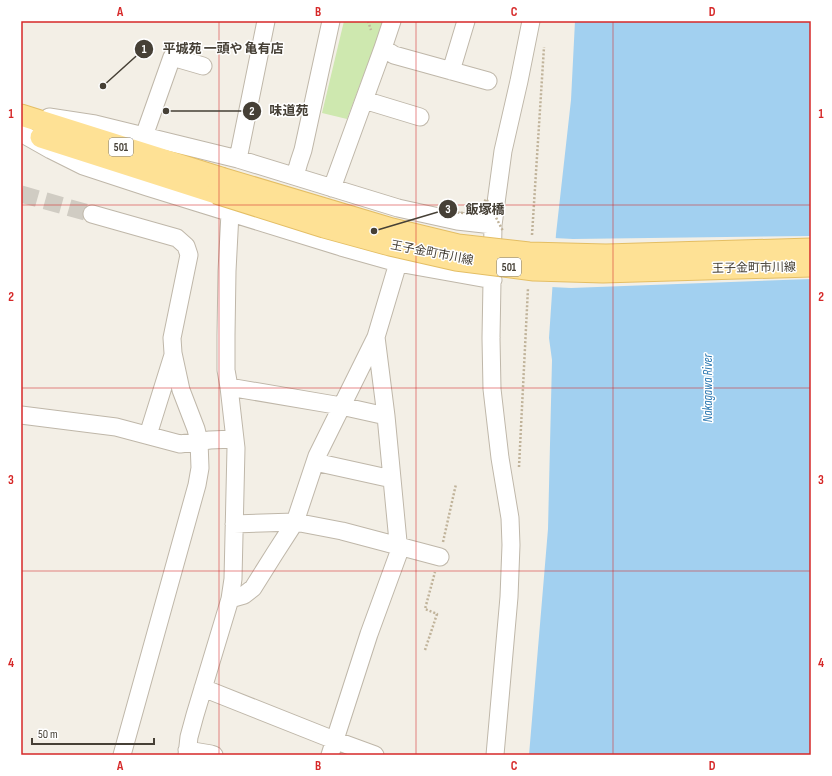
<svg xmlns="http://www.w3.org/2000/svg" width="832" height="776" viewBox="0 0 832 776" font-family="'Sofia Sans Condensed','Noto Sans JP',sans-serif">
<rect width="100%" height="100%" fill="#f3efe6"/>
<path fill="#cee8af" d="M344,21H384L347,119L322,113Z"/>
<path fill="#a2d0f0" d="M575,21H811V755H529L548,529L552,360L549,338L556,234L571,100Z"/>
<path fill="#f3efe6" d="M811,236V279L571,288L551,287L554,238L573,239Z"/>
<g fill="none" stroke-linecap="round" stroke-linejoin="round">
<path stroke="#d0ccc3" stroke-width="17" stroke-dasharray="17 8" stroke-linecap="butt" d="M21,194L92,214"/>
<defs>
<path id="minor" d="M383,48L394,55L488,81
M451,71L466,21
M364,100L420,117
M49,117L95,124L238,159L398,208L457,221L493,225
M21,133L51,150L83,166L147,187L341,247L398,263L493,280
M144,136L172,57L203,66
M238,159L266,21
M295,176L299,162L303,150L331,21
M332,188L383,48L392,21
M92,214L177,238L186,246L189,255L172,338L173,353L181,390L196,429L199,441L200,468L197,485L122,755
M229,387L341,406L386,416
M21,415L116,427L180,444L210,440L235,439
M148,435L173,355
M315,462L392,479
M234,524L295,522L342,531L440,557
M230,599L244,595L253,588L275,553L295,522L317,456L376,337
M203,688L334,740L375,755
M187,750L211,754L214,755
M187,755L189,737L195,715L230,599L233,579L236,448L229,387L226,370V335L227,271L230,213
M330,755L369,634L399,552L386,416L376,337L398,263
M495,755L509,597L511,545L510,518L500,458L492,389L491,338L493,225L503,151L519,81L531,21"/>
<path id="major" d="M21,115L221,178
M41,137L216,193"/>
</defs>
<use href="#minor" stroke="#bfb7a9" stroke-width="19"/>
<use href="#major" stroke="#e4be64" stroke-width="23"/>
<path stroke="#c0b39a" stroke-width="2.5" stroke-dasharray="2 2" stroke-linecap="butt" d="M368,21L371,30
M532,235L544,47
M519,467L528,288
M443,542L456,484
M425,650L437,614L425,609L435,572"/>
<use href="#minor" stroke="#fff" stroke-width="17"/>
<use href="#major" stroke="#fee195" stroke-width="21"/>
<defs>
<path id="major-bridge" d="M221,178L392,229L458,245L529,253L606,255L811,249
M216,193L324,227L390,245L456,260L534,270L603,272L811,266"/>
</defs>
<use href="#major-bridge" stroke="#e4be64" stroke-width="23" stroke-linecap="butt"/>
<path stroke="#c0b39a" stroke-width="2.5" stroke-dasharray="2 2" stroke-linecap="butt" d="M453,212C468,214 478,214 486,199L487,200L503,231"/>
<use href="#major-bridge" stroke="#fee195" stroke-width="21"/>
</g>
<path fill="none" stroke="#d62828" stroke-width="1" stroke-opacity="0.55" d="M219,21V755M416,21V755M613,21V755M21,205H811M21,388H811M21,571H811"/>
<g text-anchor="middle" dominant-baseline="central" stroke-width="3" stroke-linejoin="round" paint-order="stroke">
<g fill="#fff" stroke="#7e7972" stroke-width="1">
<rect x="109" y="138" width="24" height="18" rx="3"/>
<rect x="497" y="258" width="24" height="18" rx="3"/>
</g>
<g font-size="11" font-weight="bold" fill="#464036">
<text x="121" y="147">501</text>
<text x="509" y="267">501</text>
</g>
<g font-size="12" fill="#464036" stroke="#fff">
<text transform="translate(432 253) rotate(11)">王子金町市川線</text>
<text transform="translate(754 268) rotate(-1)">王子金町市川線</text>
</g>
<g font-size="13" font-style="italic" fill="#2e7ab2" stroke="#fff">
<text transform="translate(708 388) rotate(-90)">Nakagawa River</text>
</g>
</g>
<path fill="none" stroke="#464036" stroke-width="1.5" d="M103 86L144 49M166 111L252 111M374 231L448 209"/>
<g fill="#464036" stroke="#fff" stroke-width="1.5">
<circle cx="103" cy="86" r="4"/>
<circle cx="166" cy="111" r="4"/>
<circle cx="374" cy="231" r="4"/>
<circle cx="144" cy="49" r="10"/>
<circle cx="252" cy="111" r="10"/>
<circle cx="448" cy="209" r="10"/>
</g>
<g font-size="12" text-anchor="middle" font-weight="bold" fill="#fff">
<text x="144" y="53">1</text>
<text x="252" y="115">2</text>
<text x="448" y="213">3</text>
</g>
<g font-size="13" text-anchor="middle" font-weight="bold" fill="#464036" stroke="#fff" stroke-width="3" stroke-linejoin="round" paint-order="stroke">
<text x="223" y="53">平城苑 一頭や 亀有店</text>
<text x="289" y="115">味道苑</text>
<text x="485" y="214">飯塚橋</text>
</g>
<rect width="832" height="776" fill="none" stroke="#ffffff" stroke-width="44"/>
<path d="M32 738v6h122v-6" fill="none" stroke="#464036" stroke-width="2"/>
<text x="38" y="738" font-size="12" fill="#464036" stroke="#ffffff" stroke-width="3" paint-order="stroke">50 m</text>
<rect x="22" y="22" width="788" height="732" fill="none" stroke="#d62828" stroke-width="1.5"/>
<g font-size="13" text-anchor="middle" font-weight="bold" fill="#d62828">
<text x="120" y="16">A</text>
<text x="318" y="16">B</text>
<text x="514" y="16">C</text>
<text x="712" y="16">D</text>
<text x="11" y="118">1</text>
<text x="821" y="118">1</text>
<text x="11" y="301">2</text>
<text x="821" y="301">2</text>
<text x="11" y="484">3</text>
<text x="821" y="484">3</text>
<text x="11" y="667">4</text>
<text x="821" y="667">4</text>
<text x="120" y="770">A</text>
<text x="318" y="770">B</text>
<text x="514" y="770">C</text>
<text x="712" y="770">D</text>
</g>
</svg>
